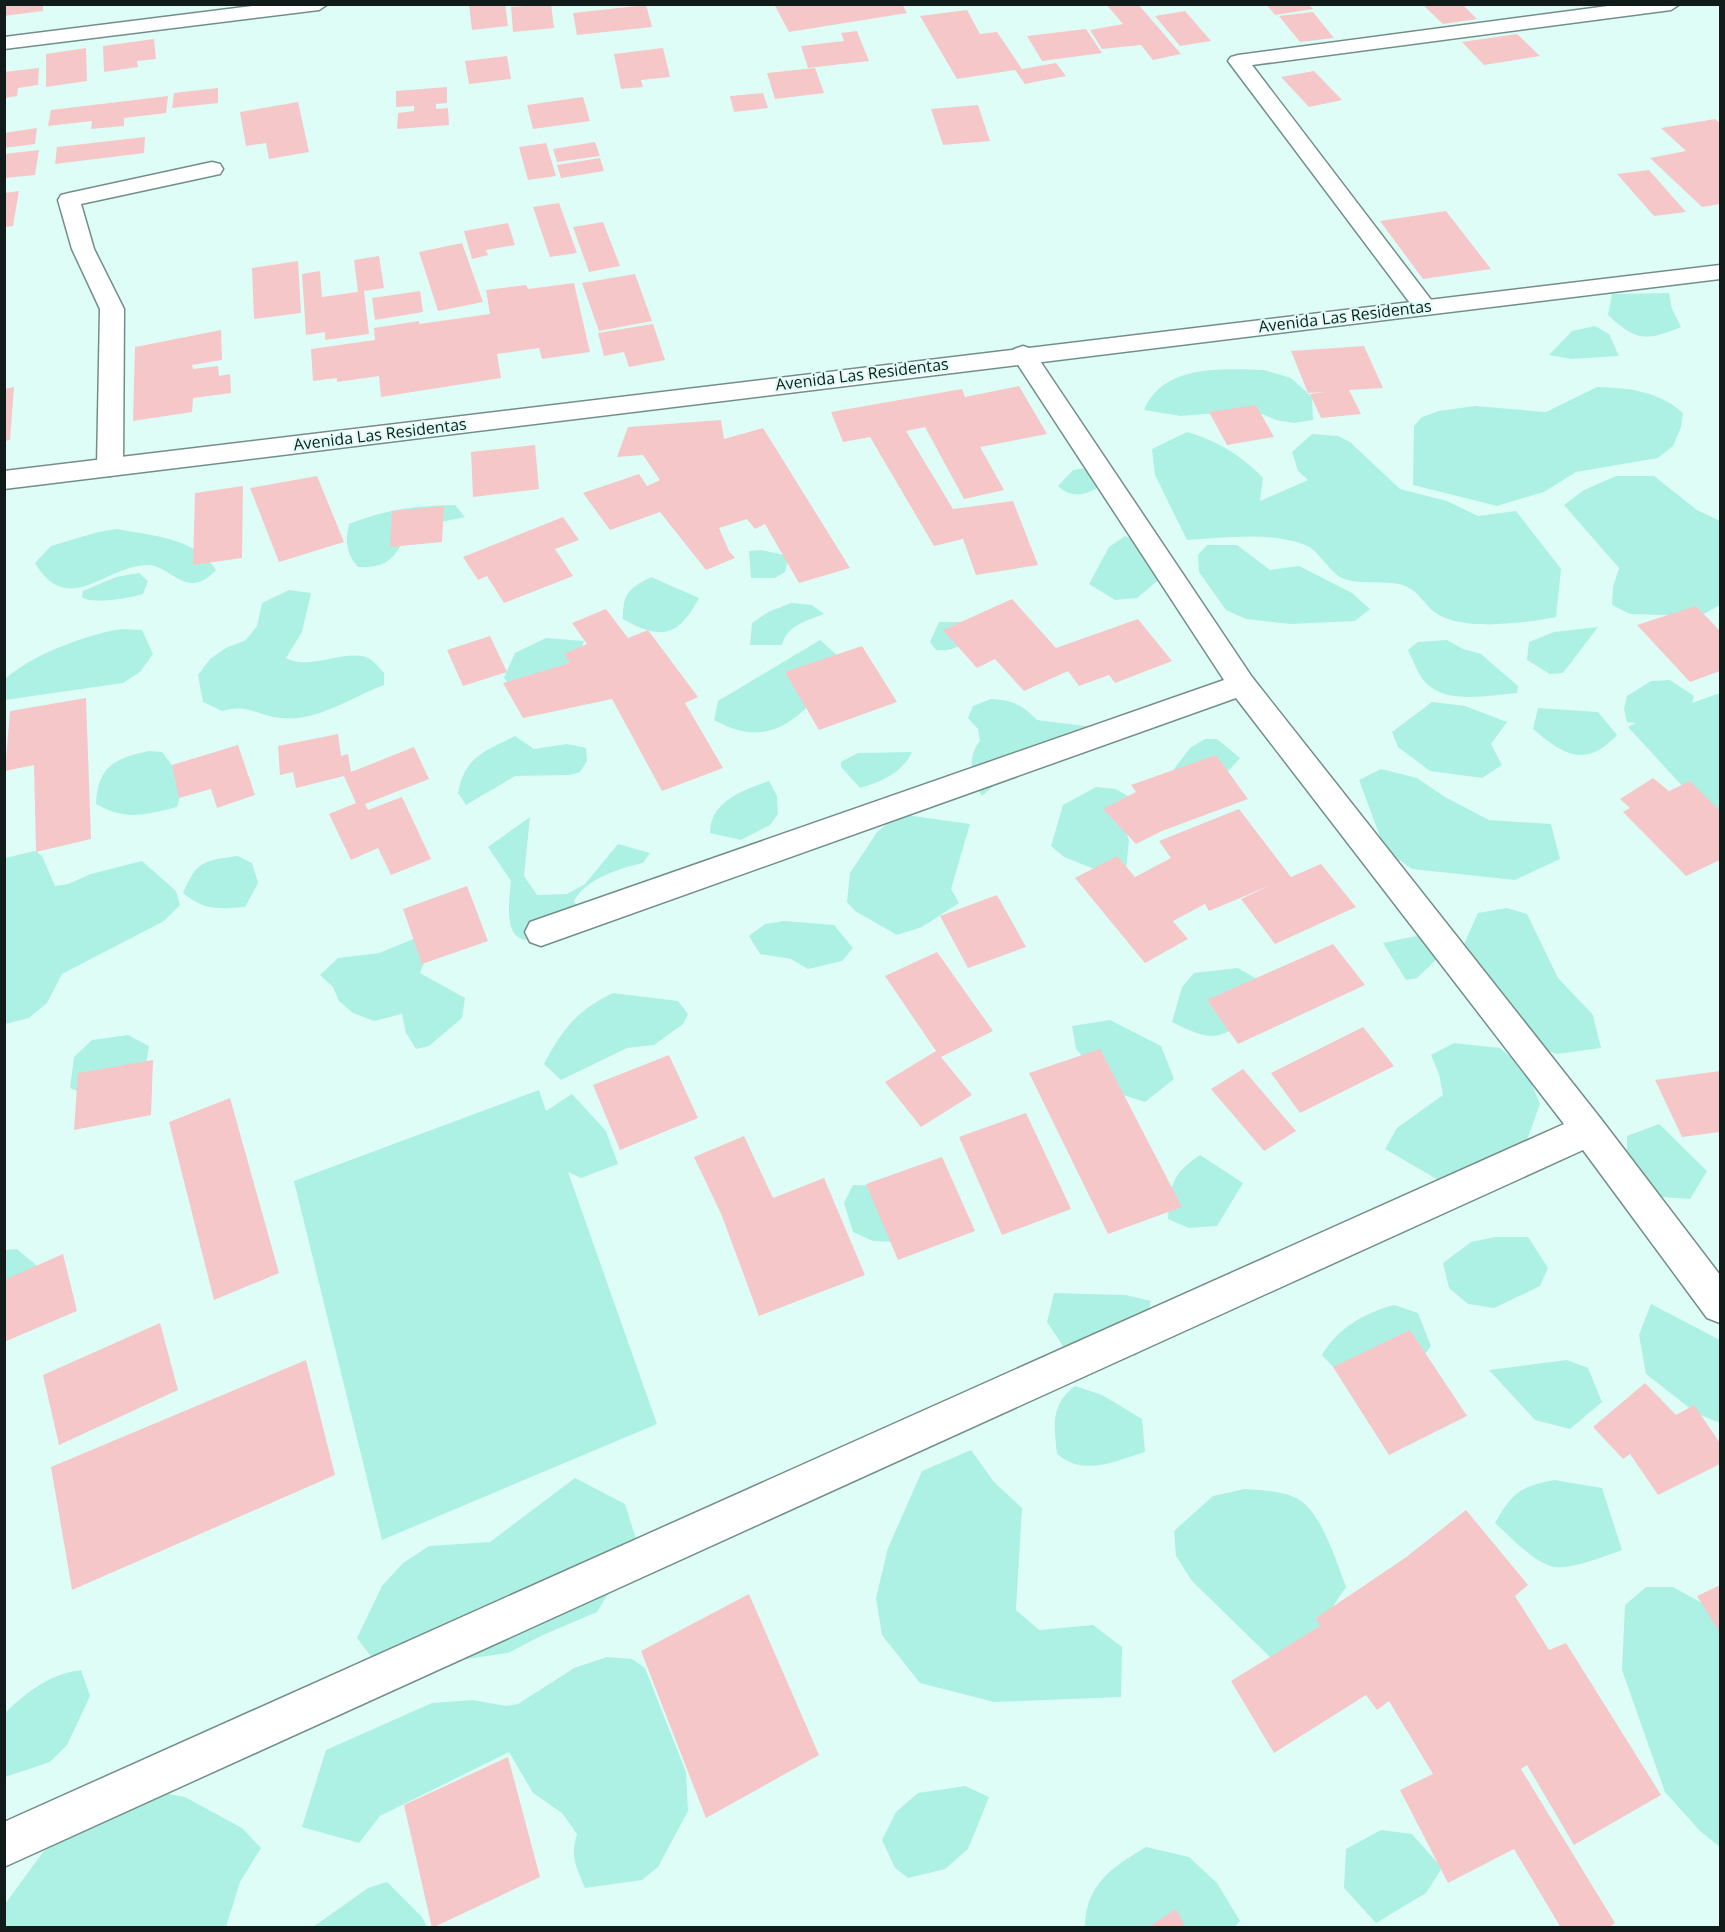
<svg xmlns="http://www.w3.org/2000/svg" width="1725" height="1932" viewBox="0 0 1725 1932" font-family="'Open Sans',sans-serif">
<rect width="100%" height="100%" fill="#dffdf7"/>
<path fill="#adf1e5" d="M1669,293L1672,309L1681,327C1647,341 1636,342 1608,315L1612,294Z
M1595,326L1609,334L1619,356L1571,359L1549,355L1572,331Z
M1264,370L1291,378L1312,397L1313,420L1294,423L1276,420L1253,410L1181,416L1144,410C1163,364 1222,369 1264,370Z
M1597,387C1630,388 1658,391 1683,413L1681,427L1673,446L1658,458L1576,472L1544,492L1497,506L1413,485L1414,426L1422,417L1439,411L1475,406L1546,412Z
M1187,432C1214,439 1244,457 1263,478L1260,501L1308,480L1298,471L1292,452L1312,434L1338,436L1350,442L1400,489L1447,501L1478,516L1516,511L1561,569L1556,617C1526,623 1457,633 1432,610C1423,602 1418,591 1405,586C1388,579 1358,586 1342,578C1328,571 1320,551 1305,545C1268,531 1226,538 1187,540L1155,475L1152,449Z
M1091,467L1109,477C1096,493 1075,502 1058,486L1073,470Z
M1616,476H1654L1697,510L1720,521V605L1700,616L1630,614L1612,605L1613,587L1619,568L1564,505L1584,490Z
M455,505L465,517C451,520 433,523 419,529C392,542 403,569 358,567C346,554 345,541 349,524C387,509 414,506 455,505Z
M117,529C152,536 195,537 216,570C188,601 171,567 150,565C107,563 69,620 35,563L51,546L98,532Z
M1125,536L1142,543L1168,572L1137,598L1115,600L1089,584L1109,547Z
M1207,545H1237L1270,570L1299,566L1352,593L1370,609L1355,621L1290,624L1246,619L1226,610L1199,572L1198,555Z
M761,550L789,556L785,572L775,578H751L749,551Z
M139,573L148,581L143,594C131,598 90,605 82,597L83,591L116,577Z
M651,577L699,598C678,638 660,640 623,619C623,593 628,589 651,577Z
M289,590L311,593L302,632L286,658C308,671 341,650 366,657C373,659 379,668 384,673V685C351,697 318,722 281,718C257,716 248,703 222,711L203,702L198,675L210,659L226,648L246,640L257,626L262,603Z
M791,603L812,605L824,614C807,621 787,625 782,645H750L752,623L768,612Z
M939,622H987C971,637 960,653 936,650L930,642Z
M1598,627L1563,673L1550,674L1527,660L1529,642L1554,632Z
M122,629L142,630L153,654L140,672L123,683L5,700V679C31,655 87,634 122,629Z
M546,638L584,641L578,657L582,675L512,688L504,678L515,653Z
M820,640L848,665C806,706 779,756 714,720L718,701Z
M1447,640L1463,649L1481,654L1518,686L1517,693C1490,695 1447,705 1426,683C1418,675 1413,660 1408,650L1418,642Z
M1670,680L1694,696L1692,703L1720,693V827L1628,727L1636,723L1627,722L1624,709L1627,696L1651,681Z
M991,699C1012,700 1023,705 1037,720L1101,728L1108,741L1100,747L1065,754L1009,772L982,796C972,779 966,757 980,741L978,729L968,718L973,706Z
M1432,702L1465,706L1507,722L1491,744L1502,765L1482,778L1430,771L1398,747L1392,732Z
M1538,708L1598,712L1617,735C1585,769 1564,755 1533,729Z
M515,736L534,749L567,744L586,748L587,761L580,772L570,775L515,776L466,805L458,793C465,756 484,752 515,736Z
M1205,739H1217L1240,758L1222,778L1171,773L1190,748Z
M149,751L162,752L184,781L177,807C145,815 125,821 96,804C98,766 115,758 149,751Z
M912,752C902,773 883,781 860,788L841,767V762L858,753Z
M1381,769L1417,778L1445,797L1489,820L1551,824L1560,859L1515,880L1412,869L1385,850L1359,780Z
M769,781L777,796L778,814L770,825L741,840L710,833C710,801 744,790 769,781Z
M1096,787L1116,789L1136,801L1122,822L1129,840L1126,870L1112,876L1064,857L1051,846L1063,805Z
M899,814L970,824L951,889L959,903L922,927L897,935L855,911L847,902L850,873L877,832Z
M530,817L524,876L537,895L567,894L585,884L618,844L650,853L643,863C620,868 585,879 574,901L584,918L576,935C517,946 503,948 511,881L488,847Z
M35,851L42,856L55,886L68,884L91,874L142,861L176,891L180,905L164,921L62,974L47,1003L29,1018L5,1024V858Z
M238,856L252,863L258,883L245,907C218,909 205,911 183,893C198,859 204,861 238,856Z
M1507,908L1527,914L1558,978L1593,1015L1601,1048L1557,1054L1522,1042L1460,953L1478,913Z
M785,921L834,925L853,948L842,961L808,969L791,959L760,954L749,936L765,924Z
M1416,936L1455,942L1417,978L1406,980L1383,943Z
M416,938L427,955L420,973L465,998L462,1018L429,1046L416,1049L406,1033L402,1014L374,1021L353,1013L339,1001L333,987L320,975L338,958L379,953Z
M1238,968L1262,982L1260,1012C1219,1038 1217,1045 1172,1022L1182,987L1194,973Z
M613,993L678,1001L688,1014L683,1024L654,1045L627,1048L561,1080L544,1064C562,1030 577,1010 613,993Z
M1110,1020L1161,1046L1174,1079L1145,1102L1114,1092L1076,1049L1072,1026Z
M128,1035L149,1046L146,1065L80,1092L70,1088L74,1057L92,1040Z
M1454,1043L1500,1048L1526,1070L1540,1104L1514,1176L1447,1185L1385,1149L1397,1128L1443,1095L1439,1074L1431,1055Z
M539,1090L546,1111L572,1094L606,1131L618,1164L581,1178L568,1172L657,1424L382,1540L294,1181Z
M1659,1124L1707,1171L1690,1199L1647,1196L1627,1160V1136Z
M1200,1155L1243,1183L1217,1226L1189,1228L1168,1219C1171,1184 1170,1176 1200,1155Z
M853,1185L890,1186L898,1242L873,1241L853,1232L844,1203Z
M1495,1237H1528L1548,1268L1540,1286L1494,1308L1468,1304L1449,1288L1443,1263L1471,1242Z
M17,1249L42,1270L5,1298V1250Z
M1054,1293L1126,1295L1151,1301L1136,1356H1083L1067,1352L1047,1322Z
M1651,1304L1720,1340V1423L1696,1413L1646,1374L1639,1335Z
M1394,1305L1418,1313L1431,1346L1417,1365L1351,1386L1322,1355C1338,1328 1364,1313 1394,1305Z
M1567,1360L1588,1368L1602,1402L1570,1429L1535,1420L1489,1370Z
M1075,1386L1102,1395L1142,1419L1145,1452C1115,1461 1084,1477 1057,1454C1054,1426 1050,1405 1075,1386Z
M971,1450L994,1482L1022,1508L1016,1610L1039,1630L1093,1625L1122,1647L1121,1697L994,1702L920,1683L882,1635L876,1598L888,1548L922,1471Z
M575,1478L625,1504L638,1545L597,1612L543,1635L508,1653L396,1669L373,1659L357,1638L382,1586L403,1563L429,1546L490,1542Z
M1554,1480L1602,1488L1622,1550C1606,1556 1565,1572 1550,1566C1528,1557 1512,1538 1495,1523C1513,1492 1519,1487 1554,1480Z
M1245,1489C1263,1491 1289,1490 1304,1503C1324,1521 1337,1563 1346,1587L1295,1663L1275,1662L1192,1581L1176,1556L1174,1531L1213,1496Z
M1646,1587H1673L1720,1613V1847L1700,1831L1665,1792L1622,1670L1625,1605Z
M607,1657L632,1659L645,1668L686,1772L688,1811L658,1867L642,1880L585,1888C576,1866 570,1857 577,1834L562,1813L533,1793L509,1752L380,1816L359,1843L302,1827L326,1750L432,1703L473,1700L506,1706L518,1704L574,1668Z
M81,1670L90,1696L67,1745L50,1762L5,1777L6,1712C28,1691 50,1674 81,1670Z
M965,1786L989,1797L968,1849L945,1869L908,1878L895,1868L882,1840L896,1812L918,1793Z
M141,1789L185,1797L242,1828L261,1848L240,1882L226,1927L5,1928V1904L43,1852L108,1800Z
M1381,1830L1412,1834L1442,1868L1426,1893L1376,1923L1344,1888L1346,1849Z
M1146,1847L1189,1857L1217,1883L1240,1921L1234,1928H1085C1085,1885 1112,1867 1146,1847Z
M387,1882L422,1917L427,1927H313L368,1888Z"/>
<path fill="#f6c7c8" d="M4,4H43V11L4,16Z
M475,4H505L508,26L472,30L469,5Z
M551,4L554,28L513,32L511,7Z
M774,4H902L907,13L789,32Z
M1106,4H1138L1181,54L1153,60L1141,45L1102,49L1090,30L1123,24Z
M1422,4H1462L1477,19L1443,24Z
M646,5L652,27L577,35L573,13Z
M1267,5H1309L1313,9L1275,15Z
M967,10L980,34L997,32L1022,69L1056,63L1066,76L1025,84L1015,70L957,79L920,16Z
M1185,11L1211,41L1180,46L1155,16Z
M1313,12L1334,38L1300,42L1279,16Z
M1086,29L1102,53L1042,61L1027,36Z
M857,31L869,61L808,68L801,46L844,41L841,33Z
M1517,34L1540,56L1484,65L1462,42Z
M154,39L156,59L137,61L138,67L104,72L103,46Z
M86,48L87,81L46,87V54Z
M663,48L670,77L641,80L643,87L621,89L614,54Z
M507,56L511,79L469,84L465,61Z
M39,68L38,85L18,88L17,96L4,98V72Z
M815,68L824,93L775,99L767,73Z
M1314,71L1342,100L1309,107L1281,77Z
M447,87V103L436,104V109L448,108L449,125L397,129L398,113L414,111V106L396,107V91Z
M218,88V103L172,108L174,93Z
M763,93L768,108L734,112L730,96Z
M168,96L166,113L124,118V126L91,129L92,121L48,126L51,110Z
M583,97L590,121L533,129L527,105Z
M298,102L309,152L269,159L266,143L246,146L240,112Z
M978,105L990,141L943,145L931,109Z
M1715,119L1720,123V204L1702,207L1650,158L1686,151L1661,128Z
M37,128L35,144L4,148V133Z
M145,137L144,153L55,164L57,147Z
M595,142L600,156L557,162L553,149Z
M546,143L556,176L528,180L519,147Z
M39,150L35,175L4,178V154Z
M600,158L604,171L561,178L557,165Z
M1649,170L1686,212L1654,216L1617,174Z
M19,191L13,226L4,227V193Z
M559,203L577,253L550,257L533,207Z
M1446,211L1491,269L1423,279L1380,221Z
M603,222L620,266L589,272L573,227Z
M508,223L515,245L486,250L488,255L472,259L464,231Z
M462,243L483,302L438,311L419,252Z
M379,256L384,288L364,291L369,334L325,340V332L306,335L302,274L320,271L322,297L358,292L354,260Z
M298,261L301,313L254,319L252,268Z
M635,274L652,321L599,331L582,283Z
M574,283L590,352L542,359L539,348L497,354L501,378L381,397L379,376L337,382V378L313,381L311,349L375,340L374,328L419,321V324L490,314L486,290L526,285L528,289Z
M420,291L423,312L375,320L372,298Z
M653,324L665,360L629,367L624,352L604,356L598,333Z
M221,330L222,360L192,365L193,369L218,366L219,376L230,374L231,393L193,398L192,412L133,421L135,347Z
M1364,346L1383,388L1349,390L1361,414L1321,418L1310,394L1325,392L1308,393L1291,351Z
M1019,386L1047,434L980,447L1004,490L964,499L925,427L906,431L953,509L1013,501L1038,565L976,575L963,539L934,546L870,437L843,442L831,412L962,389L965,397Z
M14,387L10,440L4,441V389Z
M1256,405L1274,437L1227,445L1209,412Z
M721,420L724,439L763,428L850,568L799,583L765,524L755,529L747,519L719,528L729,551L735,558L706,570L660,512L610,530L583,493L639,474L647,486L660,480L643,455L617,457L628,427Z
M535,445L539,489L473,497L471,452Z
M317,476L344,542L279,562L250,488Z
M243,486L242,558L193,565L195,493Z
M444,506L442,542L390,547L392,511Z
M563,517L579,540L555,549L573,576L504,603L487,576L478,580L463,557Z
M1012,599L1056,648L1138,619L1172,661L1115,683L1109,675L1079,686L1068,671L1024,691L995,659L977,668L943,630Z
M1696,606L1720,631V671L1690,682L1637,625Z
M606,609L628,638L648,630L698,697L685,703L723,768L662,791L612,699L523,718L503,683L570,663L564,654L587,644L572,623Z
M490,636L507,672L463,686L447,650Z
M862,646L897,702L819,730L785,672Z
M86,698L91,839L36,852L34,765L5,771L10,711Z
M338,734L341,756L348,754L351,772L414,747L429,779L365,804L368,810L402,797L431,859L391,875L378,848L351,860L329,814L356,803L344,776L296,788L293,772L280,775L278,746Z
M238,745L255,795L217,808L211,789L179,798L172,765Z
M1216,755L1248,799L1162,831L1136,844L1103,809L1136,792L1131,785Z
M1653,778L1669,791L1690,781L1720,811V860L1686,876L1623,812L1630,808L1620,799Z
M1239,809L1291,877L1321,864L1356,907L1275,944L1241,899L1271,885L1209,911L1205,904L1173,921L1188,939L1145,963L1075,878L1117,856L1135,877L1171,858L1159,841Z
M467,886L488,941L422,964L403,909Z
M997,895L1026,947L968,968L940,916Z
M1333,944L1365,985L1238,1044L1207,1000Z
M937,952L993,1031L941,1057L972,1095L921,1127L885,1082L936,1051L885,976Z
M1363,1027L1394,1066L1300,1113L1271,1073Z
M1100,1049L1182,1207L1108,1234L1029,1073Z
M669,1055L698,1118L620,1150L593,1085Z
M153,1060L151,1115L74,1130L78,1073Z
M1243,1069L1296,1131L1264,1151L1211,1089Z
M1720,1071V1132L1682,1137L1655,1080Z
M230,1098L279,1273L214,1300L169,1122Z
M1026,1113L1071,1209L1002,1235L959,1137Z
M744,1136L773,1198L824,1178L865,1275L759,1316L722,1216L694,1157Z
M942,1157L975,1231L898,1260L866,1184Z
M63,1254L77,1311L4,1342V1280Z
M160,1323L178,1390L59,1445L43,1375Z
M1410,1330L1467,1416L1389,1455L1333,1367Z
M306,1360L335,1475L72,1590L51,1467Z
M1645,1383L1676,1415L1694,1405L1720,1443V1464L1658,1495L1630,1454L1623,1459L1593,1427Z
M1466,1510L1528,1585L1515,1596L1549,1650L1566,1643L1661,1795L1574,1845L1527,1765L1521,1769L1615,1923L1608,1928H1561L1514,1849L1448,1883L1400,1790L1433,1774L1389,1701L1377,1710L1366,1695L1274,1753L1231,1681L1320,1626L1316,1618L1405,1558Z
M1720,1585V1633L1697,1596Z
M749,1594L819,1755L706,1818L641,1651Z
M508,1757L540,1877L432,1928L404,1805Z
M1176,1909L1186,1928H1147Z"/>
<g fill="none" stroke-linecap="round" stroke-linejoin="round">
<defs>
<path id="minor" d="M268,4H328L319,10L4,49V37Z
M1623,4H1680L1671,10L1252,65L1432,301L1436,306L1432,311L1424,313L1416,311L1228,61L1231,57L1238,55Z
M212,162L220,164L223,169L220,174L81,204L94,249L124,309L123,467L119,473L110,476L101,473L97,467L100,309L72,249L58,200L61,195L69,193Z
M1023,346L1032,349L1252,677L1601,1119L1720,1275V1323L1707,1318L1583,1150L4,1867V1822L1564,1124L1236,698L541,946L530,942L525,932L530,922L1224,680L1011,354L1014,349Z"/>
<path id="major" d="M1720,265V279L4,489V471Z"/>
</defs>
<use href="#minor" stroke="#738e89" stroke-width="3"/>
<use href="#major" stroke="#738e89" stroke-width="3"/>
<use href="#minor" fill="#fff" fill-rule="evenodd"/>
<use href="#major" fill="#fff" fill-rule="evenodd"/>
</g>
<g text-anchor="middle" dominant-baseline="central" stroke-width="4.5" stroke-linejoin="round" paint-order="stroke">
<g font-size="16" fill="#111c1a" stroke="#dffdf7">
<text transform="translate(1345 316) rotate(-7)">Avenida Las Residentas</text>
<text transform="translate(862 374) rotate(-7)">Avenida Las Residentas</text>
<text transform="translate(380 434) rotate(-7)">Avenida Las Residentas</text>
</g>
</g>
<rect width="1725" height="1932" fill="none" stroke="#111c1a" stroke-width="12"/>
</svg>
